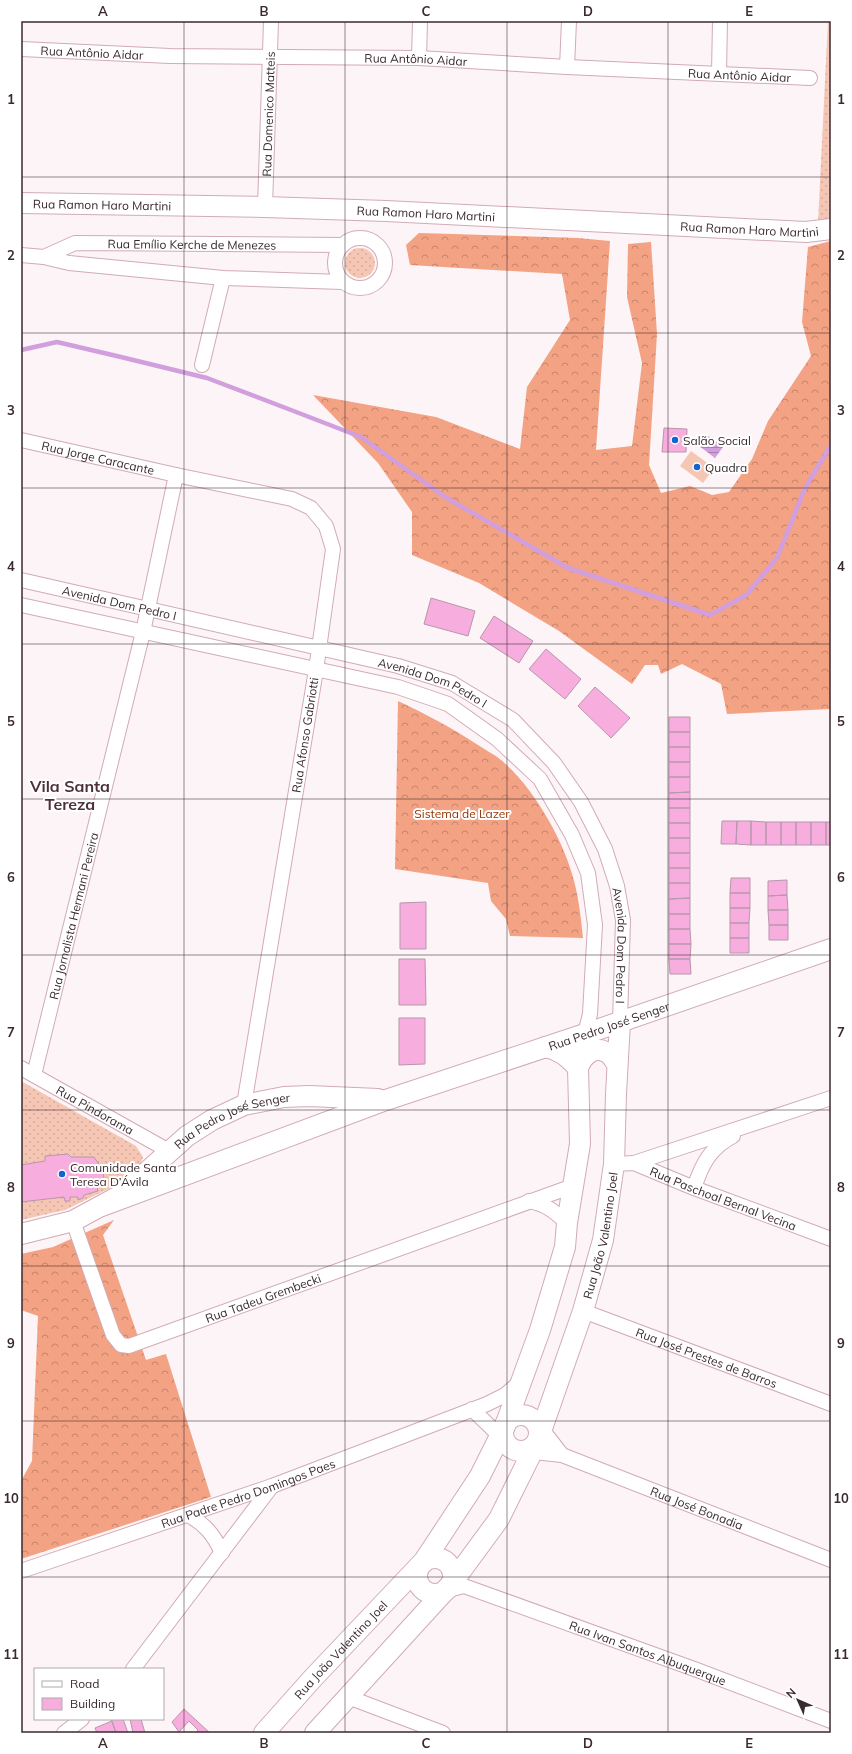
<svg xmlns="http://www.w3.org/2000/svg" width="852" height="1754" viewBox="0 0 852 1754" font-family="Mulish,sans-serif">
<defs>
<pattern id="grass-dots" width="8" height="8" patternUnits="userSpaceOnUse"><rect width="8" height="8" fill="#f6c6b4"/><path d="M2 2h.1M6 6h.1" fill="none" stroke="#d4aa9b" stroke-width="1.8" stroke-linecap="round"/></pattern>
<pattern id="forest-crowns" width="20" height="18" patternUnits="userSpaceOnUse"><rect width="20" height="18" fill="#f3a283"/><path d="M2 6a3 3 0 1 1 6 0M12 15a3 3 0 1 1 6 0" fill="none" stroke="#c6846c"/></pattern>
<pattern id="water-rules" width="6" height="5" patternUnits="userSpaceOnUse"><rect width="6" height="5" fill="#d19ede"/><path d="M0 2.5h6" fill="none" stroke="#ab81b4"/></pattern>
</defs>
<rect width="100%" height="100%" fill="#fcf4f6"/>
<path fill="url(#grass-dots)" d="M828,21H831V218L818,222Z
M345 263a15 15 0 1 1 30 0a15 15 0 1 1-30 0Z
M21,1081L136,1146L143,1157L139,1168L110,1188L65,1210L21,1220Z"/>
<path fill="url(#forest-crowns)" d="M419,233L578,238L610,241L596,450L632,446L642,363L627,297L628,244L651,242L657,334L649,465L661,493L690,486L712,495L729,492L752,459L768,421L811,356L802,322L808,247L831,241V709L727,714L721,684L682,664L661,674L658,665H645L632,684L559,631L479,583L412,555V512L378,463L313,395L436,417L520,449L527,387L570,320L562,274L410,265L406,245Z
M398,701C426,714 452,728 478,745C485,750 494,754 501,760C533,787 564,840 574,881C579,899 581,919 583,938L510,936L506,919L491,901L488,883L395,869Z
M114,1220L103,1235L146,1360L166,1354L211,1497L21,1559V1481L32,1461L38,1316L21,1310V1254L53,1247Z"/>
<path fill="#f6c6b4" d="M691,451L714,468L703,483L680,466Z"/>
<path fill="url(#water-rules)" d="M707,435L723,447L715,458L699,446Z"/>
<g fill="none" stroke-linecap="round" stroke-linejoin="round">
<path stroke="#d19ede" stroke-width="4.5" d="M21,350L57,342L121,357L207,378L291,410L361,437L445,497L568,568L710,615L746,595L777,558L805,488L831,445"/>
</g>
<path fill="#f7addd" stroke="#b797ab" d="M664,428L687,429L686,452H662Z
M431,598L475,611L468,636L424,624Z
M494,616L533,641L519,663L480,638Z
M546,649L581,679L565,699L529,669Z
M595,687L630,718L611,738L578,706Z
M669,717H690V732H669Z
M669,732H690V747H669Z
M669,747H690V762H669Z
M669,762H690V777H669Z
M669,777H690V792L669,793Z
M690,792V808H669V793Z
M669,808H690V823H669Z
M722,821H737L736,844H721Z
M737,821H751V845L736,844Z
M751,821L766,822V845H751Z
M766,822H781V845H766Z
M781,822H796V845H781Z
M796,822H811V845H796Z
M811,822H826V845H811Z
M826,822H831V845H826Z
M669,823H690V838H669Z
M669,838H690V853H669Z
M669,853H690V868H669Z
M669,868H690V883H669Z
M731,878H750V893H730Z
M787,880V895L768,896V881Z
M669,883H690V898L669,899Z
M730,893H750V908H730Z
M787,895L788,910H768V896Z
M690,898V914H669V899Z
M426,902V949H400V903Z
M730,908H750L749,923H730Z
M768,910H788V925H769Z
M669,914H690V929H669Z
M730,923H749V938H730Z
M769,925H788V940H769Z
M669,929H690L691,944H669Z
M730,938H749V953H730Z
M669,944H691L690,959H669Z
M399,959H425L426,1005H399Z
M669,959H690L691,974H670Z
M399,1018H425V1064L399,1065Z
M68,1154L71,1157H94L103,1170L104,1179L96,1182L98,1191L84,1195L83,1198L78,1200V1197H70V1201H65L64,1197L21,1202V1165L45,1161V1156Z
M184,1709L210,1733H196L198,1730L189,1721L179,1732L172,1722Z
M111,1719H123L128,1733H116Z
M130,1719H141L145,1733H133Z
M112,1721L116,1733H97L95,1728Z"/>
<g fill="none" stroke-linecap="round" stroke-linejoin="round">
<defs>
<g id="street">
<path id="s1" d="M21,49L170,56L419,58L567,67L810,78"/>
<path d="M419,58L420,21"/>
<path d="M567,67L569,21"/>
<path d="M719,73L720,21"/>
<path id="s2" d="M265,207L271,21"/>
<circle cx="360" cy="263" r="25"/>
<path d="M21,255L44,257L69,263L223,278L342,282"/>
<path id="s3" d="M44,257L75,243L343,245"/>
<path d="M202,365L223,278"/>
<path id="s4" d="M21,440L176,475L292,499L311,508L326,526L333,549L316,670L244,1105"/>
<path id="s5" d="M21,580L398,666L452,683L513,720L554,763L581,802L605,849L617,886L623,920L620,1022"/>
<path d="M21,605L398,687L448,704L497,739L540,779L572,835L588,873L595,925L590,1014L585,1034"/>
<path id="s6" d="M21,1068L169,1151"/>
<path id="s7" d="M34,1075L143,632L176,475"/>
<path d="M634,1163L831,1098"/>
<path id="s8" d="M614,1164L634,1163L694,1188L831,1239"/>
<path d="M694,1188C702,1164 710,1148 733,1136"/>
<path d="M529,1201C547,1205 554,1211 567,1223"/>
<path id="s9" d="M73,1221L113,1335L121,1345L129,1346L573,1186"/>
<path id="s10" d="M583,1311L831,1404"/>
<path d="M472,1409L506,1442"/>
<path d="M538,1424L562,1455"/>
<path id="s11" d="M524,1451L562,1455L831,1560"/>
<path d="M188,1515C205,1524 214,1535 222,1553"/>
<path id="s12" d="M21,1571L272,1486L487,1404L505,1395L520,1382"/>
<path id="s13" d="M444,1591L464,1586L697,1670L831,1721"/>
<path d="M133,1669L272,1486"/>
<path d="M348,1697L443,1733"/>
<path d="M64,1733L82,1719"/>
</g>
<g id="secondary">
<path id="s14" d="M21,203L265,207L386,211L806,232L831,229"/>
<path d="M545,1047C560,1050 568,1057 578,1068C582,1057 593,1045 606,1052C611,1054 614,1060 617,1064"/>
<path id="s15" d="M102,1206L386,1100L585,1034L831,949"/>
<path id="s16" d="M21,1234L73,1221L121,1195L187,1136L212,1120L244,1105L284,1097L309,1096L378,1099"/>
<circle cx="521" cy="1433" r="18"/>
<circle cx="435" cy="1576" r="18"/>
<path id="s17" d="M264,1733L313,1678L424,1561L480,1476L505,1426L540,1330L565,1247L567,1223L580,1144L578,1068L585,1034"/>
<path id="s18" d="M315,1733L452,1583L499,1519L538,1440L583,1311L603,1240L614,1164L616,1094L620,1022"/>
</g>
</defs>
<use href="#street" stroke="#d2abb5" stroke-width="16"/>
<use href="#secondary" stroke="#d2abb5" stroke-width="22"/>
<use href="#street" stroke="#fff" stroke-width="14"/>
<use href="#secondary" stroke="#fff" stroke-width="20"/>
</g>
<path fill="none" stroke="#3a2a2f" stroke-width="1" stroke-opacity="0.55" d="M184,21V1733M345,21V1733M507,21V1733M668,21V1733M21,177H831M21,333H831M21,488H831M21,644H831M21,799H831M21,955H831M21,1110H831M21,1266H831M21,1421H831M21,1577H831"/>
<g fill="#1265cf" stroke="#fff" stroke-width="1.5">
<circle cx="675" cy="440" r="4"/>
<circle cx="697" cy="467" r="4"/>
<circle cx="62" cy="1174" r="4"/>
</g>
<g text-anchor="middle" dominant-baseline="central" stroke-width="4" stroke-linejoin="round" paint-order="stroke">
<g font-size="12" fill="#3a2a2f" stroke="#fff">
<text stroke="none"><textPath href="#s1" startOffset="71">Rua Antônio Aidar</textPath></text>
<text stroke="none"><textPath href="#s1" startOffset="395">Rua Antônio Aidar</textPath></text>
<text stroke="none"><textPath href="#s1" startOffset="719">Rua Antônio Aidar</textPath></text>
<text stroke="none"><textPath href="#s2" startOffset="93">Rua Domenico Matteis</textPath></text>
<text stroke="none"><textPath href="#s14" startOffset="81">Rua Ramon Haro Martini</textPath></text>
<text stroke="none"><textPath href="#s14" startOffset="405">Rua Ramon Haro Martini</textPath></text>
<text stroke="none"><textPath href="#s14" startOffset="729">Rua Ramon Haro Martini</textPath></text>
<text stroke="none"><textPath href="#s3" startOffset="151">Rua Emílio Kerche de Menezes</textPath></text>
<text stroke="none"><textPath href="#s4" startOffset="79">Rua Jorge Caracante</textPath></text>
<text stroke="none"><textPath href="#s5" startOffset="101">Avenida Dom Pedro I</textPath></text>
<text stroke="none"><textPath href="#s5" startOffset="425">Avenida Dom Pedro I</textPath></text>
<text transform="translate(305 735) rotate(-81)">Rua Afonso Gabriotti</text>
<text stroke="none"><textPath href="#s7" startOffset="164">Rua Jornalista Hermani Pereira</textPath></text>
<text stroke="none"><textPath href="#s5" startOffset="773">Avenida Dom Pedro I</textPath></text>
<text stroke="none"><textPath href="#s15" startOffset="538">Rua Pedro José Senger</textPath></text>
<text stroke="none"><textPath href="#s6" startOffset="85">Rua Pindorama</textPath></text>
<text stroke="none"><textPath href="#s16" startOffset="245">Rua Pedro José Senger</textPath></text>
<text stroke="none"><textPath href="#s8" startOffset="116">Rua Paschoal Bernal Vecina</textPath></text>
<text stroke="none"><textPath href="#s18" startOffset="585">Rua João Valentino Joel</textPath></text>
<text stroke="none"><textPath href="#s9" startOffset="284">Rua Tadeu Grembecki</textPath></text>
<text stroke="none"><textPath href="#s10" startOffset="132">Rua José Prestes de Barros</textPath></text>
<text stroke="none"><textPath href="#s12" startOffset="240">Rua Padre Pedro Domingos Paes</textPath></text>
<text stroke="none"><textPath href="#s11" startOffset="183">Rua José Bonadia</textPath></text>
<text stroke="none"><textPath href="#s17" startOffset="113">Rua João Valentino Joel</textPath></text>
<text stroke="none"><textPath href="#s13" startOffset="216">Rua Ivan Santos Albuquerque</textPath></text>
</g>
<g font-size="12" fill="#3a2a2f" stroke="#fff" text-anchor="start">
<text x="683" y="440">Salão Social</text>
<text x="705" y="467">Quadra</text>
<text x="70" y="1167">Comunidade Santa<tspan x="70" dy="14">Teresa D’Ávila</tspan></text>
</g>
<g font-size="12" fill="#923402" stroke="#fff">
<text x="462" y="813">Sistema de Lazer</text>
</g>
<g font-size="16" font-weight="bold" fill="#4f3039" stroke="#fff">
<text x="70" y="786">Vila Santa<tspan x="70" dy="18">Tereza</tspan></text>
</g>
</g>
<rect width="852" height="1754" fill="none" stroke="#ffffff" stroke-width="44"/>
<rect x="34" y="1668" width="130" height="52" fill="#ffffff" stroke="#b0aaac"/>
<rect x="42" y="1681" width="20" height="6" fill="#ffffff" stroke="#b0aaac"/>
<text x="70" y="1688" font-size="12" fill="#3a2a2f">Road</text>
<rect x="42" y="1698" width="20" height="12" fill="#f7addd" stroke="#b0aaac"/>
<text x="70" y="1708" font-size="12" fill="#3a2a2f">Building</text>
<g transform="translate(798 1700) rotate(315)" stroke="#ffffff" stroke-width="3" paint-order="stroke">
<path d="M0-3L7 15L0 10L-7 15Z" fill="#3a2a2f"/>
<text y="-6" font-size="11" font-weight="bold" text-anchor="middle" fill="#3a2a2f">N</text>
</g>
<rect x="22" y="22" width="808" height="1710" fill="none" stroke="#3a2a2f" stroke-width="1.5"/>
<g font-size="13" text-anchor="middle" font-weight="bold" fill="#3a2a2f">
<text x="103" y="16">A</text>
<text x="264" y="16">B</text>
<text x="426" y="16">C</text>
<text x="588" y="16">D</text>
<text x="749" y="16">E</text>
<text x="11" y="104">1</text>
<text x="841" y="104">1</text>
<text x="11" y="260">2</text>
<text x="841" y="260">2</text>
<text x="11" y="415">3</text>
<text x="841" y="415">3</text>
<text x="11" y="571">4</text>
<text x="841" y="571">4</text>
<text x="11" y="726">5</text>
<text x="841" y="726">5</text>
<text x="11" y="882">6</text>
<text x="841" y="882">6</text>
<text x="11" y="1037">7</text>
<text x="841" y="1037">7</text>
<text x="11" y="1192">8</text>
<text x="841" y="1192">8</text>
<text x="11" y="1348">9</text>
<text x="841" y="1348">9</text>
<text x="11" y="1503">10</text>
<text x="841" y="1503">10</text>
<text x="11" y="1659">11</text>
<text x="841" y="1659">11</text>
<text x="103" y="1748">A</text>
<text x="264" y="1748">B</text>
<text x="426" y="1748">C</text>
<text x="588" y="1748">D</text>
<text x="749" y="1748">E</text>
</g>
</svg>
